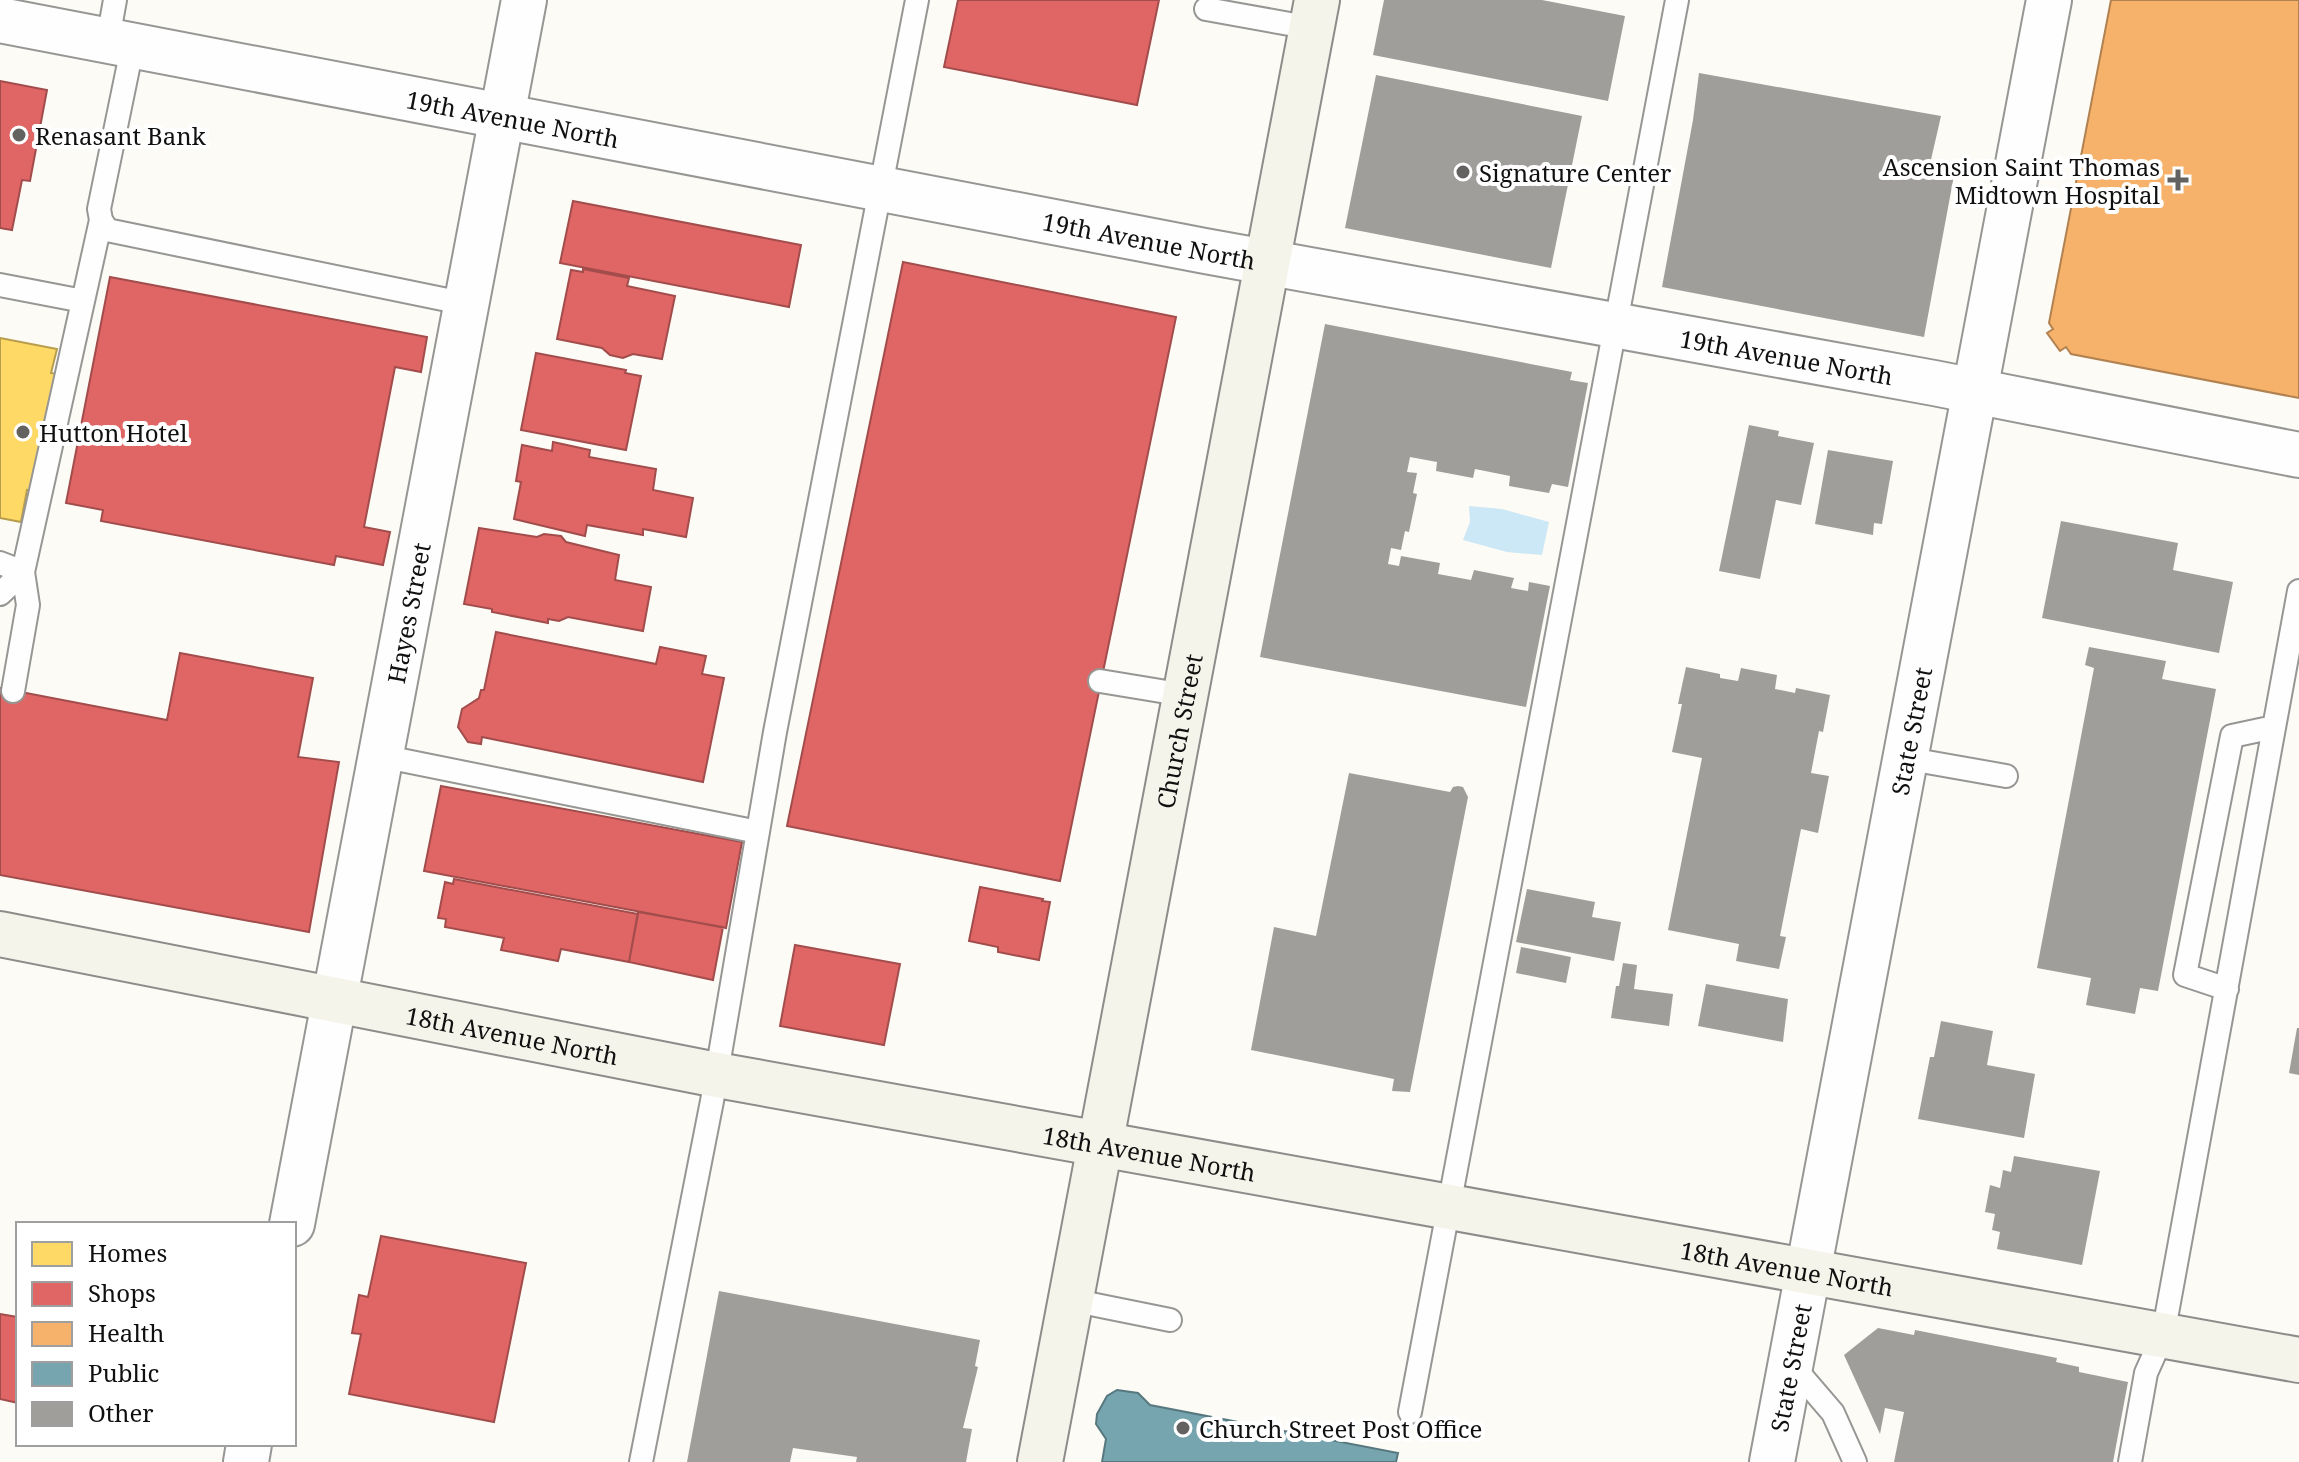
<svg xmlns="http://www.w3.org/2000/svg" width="2299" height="1462" viewBox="0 0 2299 1462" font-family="'Noto Serif',serif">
<rect width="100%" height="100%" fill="#fcfbf6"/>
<path fill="#cce7f5" d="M1469,506L1502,509L1549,522L1542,555L1507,552L1463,540L1470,522Z"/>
<path fill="#ffd966" stroke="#b79d4c" stroke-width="2" d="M0,338L57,349L51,373L57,374L34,492L27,490L21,522L0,518Z"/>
<path fill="#e06666" stroke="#a24c4c" stroke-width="2" d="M958,0H1159L1137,105L944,67Z
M0,81L47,90L30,181L22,180L12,230L0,228Z
M573,201L801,245L789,307L560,263Z
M903,262L1176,317L1060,881L787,826Z
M583,269L629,278L627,286L675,296L662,359L633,354L623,358L610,355L602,348L557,339L571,270L583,272Z
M110,277L427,337L421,372L395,367L364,527L390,532L383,565L336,556L334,565L101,521L103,510L66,503Z
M536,353L626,370L625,373L641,376L626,450L521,430Z
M553,442L590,450L589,457L656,469L653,490L693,498L686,537L643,529V535L587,525L585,536L514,519L521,482L516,481L522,445L552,451Z
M479,528L537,537L544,534L561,536L566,542L619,555L615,580L651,587L643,631L568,617L559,621L548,619V623L492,612V609L464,604Z
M496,632L656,664L660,647L706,656L702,674L724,678L703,782L482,737L481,744L468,742L458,727L462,709L479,698L481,690H484Z
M180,653L313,678L298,757L339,762L309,932L0,875V688L167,720Z
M441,786L742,842L726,928L424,871Z
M454,879L638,914L629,962L561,949L558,961L501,950L504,938L445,927L446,919L438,918L445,882L453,884Z
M980,887L1043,899L1042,901L1050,902L1039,960L998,952V947L969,941Z
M638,912L723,927L713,980L629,962Z
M795,945L900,964L884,1045L780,1026Z
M381,1236L526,1263L494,1422L349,1394L361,1334L352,1333L359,1295L368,1297Z
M0,1314L18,1317V1403L0,1399Z"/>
<path fill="#f6b26b" stroke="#b18150" stroke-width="2" d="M2111,0H2299V398L2071,354L2066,347L2060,351L2047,333L2053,329L2049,323Z"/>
<path fill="#76a5af" stroke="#57787f" stroke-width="2" d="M1117,1390L1138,1393L1150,1405L1398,1453L1396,1462H1102L1106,1439L1096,1424L1097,1414L1107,1396Z"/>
<path fill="#a09e9b" d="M1384,0H1542L1625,16L1608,101L1373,55Z
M1699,73L1941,116L1930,164L1955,170L1924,337L1662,287L1693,120Z
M1376,75L1582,116L1551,268L1345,228Z
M1325,324L1572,372L1570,380L1588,383L1568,487L1552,484L1549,493L1509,486L1510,476L1475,469L1473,478L1436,471L1437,462L1410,457L1407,472L1417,473L1413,493L1417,494L1409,532L1405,531L1401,550L1391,548L1388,564L1399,566L1401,556L1440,563L1438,574L1471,580L1474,570L1514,578L1511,588L1528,591L1529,582L1550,586L1526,707L1260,657Z
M1749,425L1779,431L1778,436L1814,443L1801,505L1776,500L1760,579L1719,571Z
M1828,450L1893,461L1882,524L1874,523L1873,535L1815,524Z
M2061,521L2178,543L2173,570L2233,582L2219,653L2042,618Z
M2089,647L2166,661L2162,679L2216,689L2158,991L2140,988L2135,1014L2086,1005L2091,978L2037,968L2094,668L2085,665Z
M1686,667L1720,674V678L1738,681L1741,668L1777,675L1775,689L1795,693L1796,688L1830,695L1823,732L1819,731L1811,773L1829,776L1818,833L1801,829L1780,936L1786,937L1779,969L1736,961L1739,944L1668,930L1702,758L1672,752L1682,704H1678Z
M1349,773L1450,792L1453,787L1458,786L1463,787L1468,797L1410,1092L1392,1091L1394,1079L1251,1050L1274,927L1316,936Z
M1527,889L1595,902L1592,917L1621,922L1614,961L1516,942Z
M1521,947L1571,957L1566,983L1516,973Z
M1623,963L1637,965L1634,989L1673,994L1669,1026L1611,1018L1616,986H1619Z
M1706,984L1788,999L1783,1042L1698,1026Z
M1941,1021L1993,1031L1987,1065L2035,1074L2024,1138L1918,1119L1930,1057H1934Z
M2297,1028H2299V1075L2289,1073Z
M2014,1156L2100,1171L2082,1265L1997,1249L2000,1232L1992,1230L1995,1214L1985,1212L1990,1185L2000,1188L2003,1170L2011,1172Z
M719,1291L980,1340L975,1366L978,1367L963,1428L972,1429L966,1462H856L857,1457L793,1448L790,1462H687Z
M1878,1328L1914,1335L1915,1330L2057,1358L2056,1362L2079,1367V1372L2128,1382L2113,1462H1894L1904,1412L1885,1408L1880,1434L1844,1355Z"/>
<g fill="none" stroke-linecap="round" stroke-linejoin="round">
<defs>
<path id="lane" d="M1206,9L1312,28
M108,39L115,0
M133,44L99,209L101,220L107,230L467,304
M0,285L83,301
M0,563L23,572
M0,594L23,572
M1100,681L1185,695
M13,691L28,605L23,572L101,220
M381,756L758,832
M1904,758L2006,776
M2227,989L2185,975L2232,736L2274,727
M1071,1300L1170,1320
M1791,1364L1833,1413L1855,1462
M1410,1412L1677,0
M641,1462L712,1101L775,732L917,0
M2130,1462L2146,1373L2163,1335L2299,591"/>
<g id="street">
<path id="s1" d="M0,20L1205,251L1934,383L2299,455"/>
<path id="s2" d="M292,1224L524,0"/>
<path d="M246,1462L249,1444"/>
<path id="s3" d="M1772,1462L2049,0"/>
</g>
<g id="secondary">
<path id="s4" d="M0,934L717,1075L2299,1360"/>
<path id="s5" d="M1040,1462L1317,0"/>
</g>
</defs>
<use href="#lane" stroke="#969694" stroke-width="26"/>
<use href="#street" stroke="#969694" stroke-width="48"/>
<use href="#secondary" stroke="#8d8c8a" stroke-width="48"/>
<use href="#lane" stroke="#fffefe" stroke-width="22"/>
<use href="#street" stroke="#fffefe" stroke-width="44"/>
<use href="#secondary" stroke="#f5f4eb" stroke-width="44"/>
</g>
<g fill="#636260" stroke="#fff" stroke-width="3">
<circle cx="19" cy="135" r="8"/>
<circle cx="1463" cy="172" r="8"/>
<path d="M2174 168h8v8h8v8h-8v8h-8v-8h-8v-8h8z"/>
<circle cx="23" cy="432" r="8"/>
<circle cx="1183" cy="1428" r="8"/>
</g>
<g text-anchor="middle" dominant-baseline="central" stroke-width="8" stroke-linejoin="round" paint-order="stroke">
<g font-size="24" fill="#101010" stroke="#fff">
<text stroke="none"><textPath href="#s1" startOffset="522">19th Avenue North</textPath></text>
<text stroke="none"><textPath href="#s1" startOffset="1170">19th Avenue North</textPath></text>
<text stroke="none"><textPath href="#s1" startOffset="1818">19th Avenue North</textPath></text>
<text stroke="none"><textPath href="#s2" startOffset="622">Hayes Street</textPath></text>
<text stroke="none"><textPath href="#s5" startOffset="744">Church Street</textPath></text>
<text stroke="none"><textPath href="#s3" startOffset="744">State Street</textPath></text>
<text stroke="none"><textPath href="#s4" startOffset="522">18th Avenue North</textPath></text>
<text stroke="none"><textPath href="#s4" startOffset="1170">18th Avenue North</textPath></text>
<text stroke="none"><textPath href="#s4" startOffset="1818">18th Avenue North</textPath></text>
<text stroke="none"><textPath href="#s3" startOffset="96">State Street</textPath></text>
</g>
<g font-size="24" fill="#101010" stroke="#fff" text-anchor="start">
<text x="35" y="135">Renasant Bank</text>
<text x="2160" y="166" text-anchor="end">Ascension Saint Thomas<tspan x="2160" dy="28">Midtown Hospital</tspan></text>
<text x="1479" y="172">Signature Center</text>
<text x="39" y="432">Hutton Hotel</text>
<text x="1199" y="1428">Church Street Post Office</text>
</g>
</g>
<rect x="16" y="1222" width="280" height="224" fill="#ffffff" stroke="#9f9f9f" stroke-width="2"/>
<rect x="32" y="1242" width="40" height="24" fill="#ffd966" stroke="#9f9f9f" stroke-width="2"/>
<text x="88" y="1262" font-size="24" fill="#101010">Homes</text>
<rect x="32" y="1282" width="40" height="24" fill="#e06666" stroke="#9f9f9f" stroke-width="2"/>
<text x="88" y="1302" font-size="24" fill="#101010">Shops</text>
<rect x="32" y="1322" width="40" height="24" fill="#f6b26b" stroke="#9f9f9f" stroke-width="2"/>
<text x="88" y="1342" font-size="24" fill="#101010">Health</text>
<rect x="32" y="1362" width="40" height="24" fill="#76a5af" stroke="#9f9f9f" stroke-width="2"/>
<text x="88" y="1382" font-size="24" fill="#101010">Public</text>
<rect x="32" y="1402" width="40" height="24" fill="#a09e9b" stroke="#9f9f9f" stroke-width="2"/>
<text x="88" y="1422" font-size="24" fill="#101010">Other</text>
</svg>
